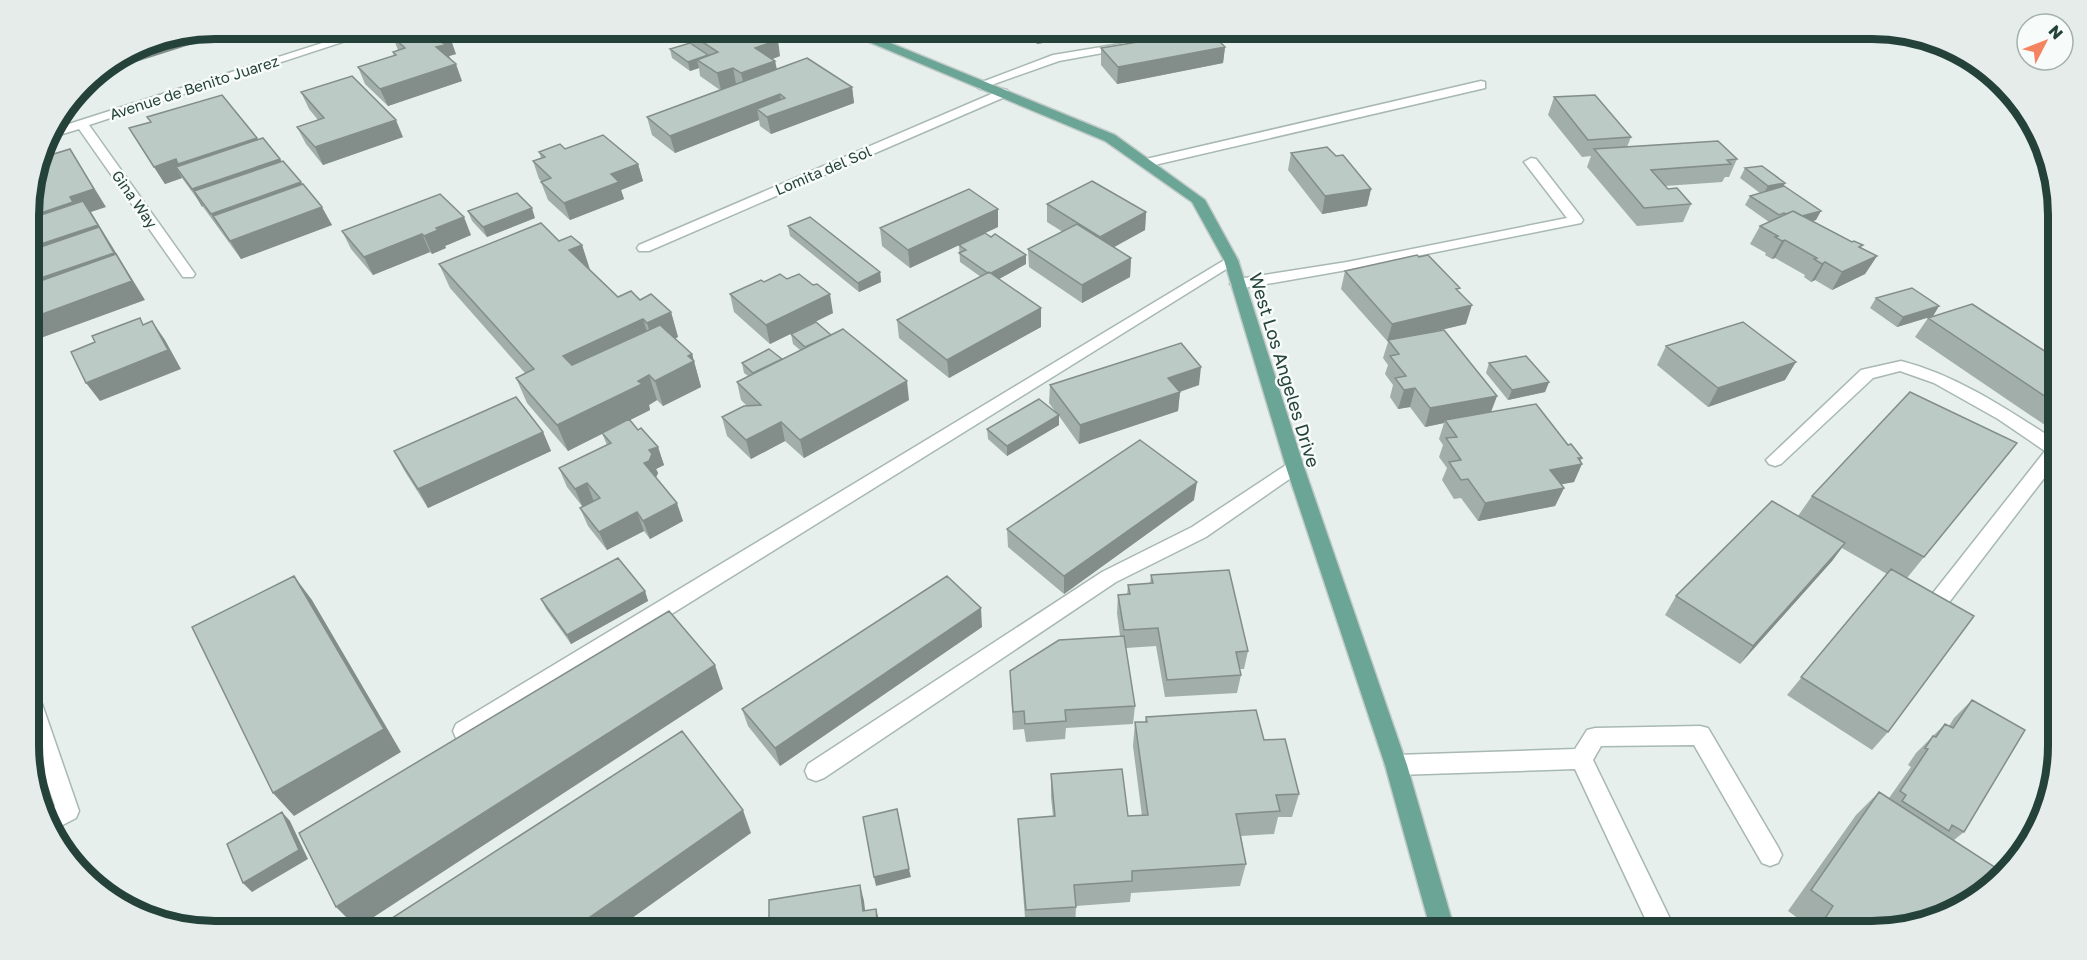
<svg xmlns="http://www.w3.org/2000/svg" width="2087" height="960" viewBox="0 0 2087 960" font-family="'Golos Text',sans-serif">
<rect width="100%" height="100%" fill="#e6efeb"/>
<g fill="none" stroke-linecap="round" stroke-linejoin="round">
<defs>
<path id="minor" d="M366,29H382L89,125L195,274L193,277H183L79,129L46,139L50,130Z
M1209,29H1233L1227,32L1185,39L1179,36L1185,33Z
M1126,43L1132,46L1130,48L1059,61L980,89L974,85L1053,55Z
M1481,81L1485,82V88L1146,167L1139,163L1146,159Z
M1003,89L1007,90L1009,93L1007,96L649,251H639L637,248L639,245Z
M1531,158L1536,159L1581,217L1583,220L1581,223L1347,270L1238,289L1230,284L1238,279L1347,262L1567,218L1524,162Z
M1231,256L1236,257L1238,260L1236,263L472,738L464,740L456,738L453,731L456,724Z
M1901,361C1959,376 2008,410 2058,442V460L1947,605L1940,607L1933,605L1930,599L1933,593L2045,451L1998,419L1934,383L1900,371L1873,378L1781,464L1775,466L1769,464L1766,460L1861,370Z
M1295,461L1301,463L1304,467L1301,471L1206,537L1116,582L824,778L816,781L808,778L805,771L808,764L1102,572L1192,527L1289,463Z
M30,692L38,695L41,701L79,811L76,818L55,829L47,810L55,806L30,733Z
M1700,726L1708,728L1778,847L1782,855L1778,863L1770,866L1762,863L1694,745L1601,746L1593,760L1676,931H1651L1575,769L1396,775L1388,772L1385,765L1388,758L1396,755L1575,749L1587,730L1595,728Z"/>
<path id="major" d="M842,29H856L1115,135L1205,200L1238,260L1304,467L1407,765L1455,931H1431L1385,765L1286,467L1224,260L1192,202L1105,141L843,31Z"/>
</defs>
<use href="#minor" stroke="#a8b8b2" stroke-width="3"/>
<use href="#major" stroke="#c2cac8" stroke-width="3"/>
<use href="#minor" fill="#fff" fill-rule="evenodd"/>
<use href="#major" fill="#6aa596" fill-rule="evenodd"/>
</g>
<path fill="#a1aea9" d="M571,28H651L620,42L606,36L597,40Z
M1023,28H1098L1088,30V35L1037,44Z
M1343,28H1394L1354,37Z
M690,34L780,56L773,59L775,61L777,69L852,87L854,103L771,134L760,126L759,120L675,153L652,135L647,117L720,90L700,76L699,68L690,71L672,58L670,49L692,44Z
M393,37L456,54L449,56L462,81L388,106L365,84L358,67L394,56L393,52L398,50Z
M1147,37L1225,47L1223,63L1117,84L1101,65V48L1147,40Z
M301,92L403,137L323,165L306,144L297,127L318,120L309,109Z
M1554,97L1631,137L1627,147L1737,159L1729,177H1725L1722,182L1665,186L1668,189L1691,204L1683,222L1637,226L1587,167L1591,156L1582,157L1548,115Z
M147,117L258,140L280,159L301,182L332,225L241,259L182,178L165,184L129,128L150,122Z
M565,149L638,164L643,181L621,190L624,199L570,220L548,200L541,182H542L539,179L533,161L541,158L539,152Z
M1291,153L1336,156L1371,189L1367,206L1322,214L1288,170Z
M1745,168L1785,183L1783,187L1816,220L1812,221L1877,256L1865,274L1832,290L1815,280L1811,282L1804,277L1805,275L1775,258L1772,259L1765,255L1766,253L1750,244L1760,226L1769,222L1745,205L1750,196L1760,193L1740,178Z
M1047,204L1146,212L1145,230L1113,247L1131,258L1130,277L1082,303L1029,267L1028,249L1063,232L1047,222Z
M998,209V227L985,233L1026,255V264L999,279L1041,308V327L949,378L899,338L897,320L981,277L960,262L959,245L910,268L882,246L880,228Z
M468,211L535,218L487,237L472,221Z
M788,226L880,272L881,282L859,292L790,236Z
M342,231L471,235L445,246L446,248L432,254L430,252L373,275L351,249Z
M559,241L582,245L590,270L618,297L640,300L671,312L678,337L675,338L692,354L701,387L663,406L657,400L649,405L650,410L630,420L638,430L658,447L664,465L656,469L658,473L656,478L683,521L650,539L644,531L607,550L588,526L580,508L582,506L567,487L559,468L607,445L602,433L568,451L527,403L516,378L525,373L450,288L439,264Z
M1345,271L1459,292L1466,324L1427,333L1497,396L1491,412L1568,445L1582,458L1574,482L1562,484L1564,488L1555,506L1478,521L1461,498L1454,499L1442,480L1447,468L1439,457L1443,445L1439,439L1444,423L1425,427L1410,407L1398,409L1390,397L1393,385L1385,374L1388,365L1383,358L1388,342L1341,289Z
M764,282L833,313L770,344L734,312L730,294Z
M1876,298L1939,306L1933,316L1897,327L1870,308Z
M1928,318L2057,359L2058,434L1915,337Z
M791,334L909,400L804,458L785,441L751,459L727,436L722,417L747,406L741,400L737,382L748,376L744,373L742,363L781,359L800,350L793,344Z
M1666,346L1785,380L1708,407L1657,365Z
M1489,363L1549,382L1545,392L1508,400L1486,373Z
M1050,385H1199L1180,392L1178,411L1079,444L1059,416V425L1007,456L988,439L987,429L1057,414L1049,403Z
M543,432L551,451L428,508L404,470L394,451Z
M2017,443L1907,578L1888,732L1872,750L1787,695L1887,574L1842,548L1832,561L1740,664L1665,615L1676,596L1798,516L1812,496Z
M1194,500L1064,594L1008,547L1007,529Z
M1151,575L1248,651L1244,669H1239L1241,675L1237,693L1165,697L1156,646L1126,648L1135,706L1133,724L1066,728L1065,739L1026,742L1024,729L1013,730L1010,671L1120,636L1117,613L1118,595H1127L1128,585L1150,584Z
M645,591L648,601L571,644L546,609L541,599Z
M982,627L780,766L748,726L742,709Z
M1972,700L1964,832L1954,840L1883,931H1807L1810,927L1788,911L1856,815L1879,792L1889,798L1911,767L1908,765L1916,753L1945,724L1949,726L1954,718Z
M1146,717L1264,740L1299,794L1292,817H1278L1274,834L1241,836L1246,864L1240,886L1131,893L1130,902L1076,906L1075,928L1026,931L1019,841L1018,819L1053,816L1051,797V774L1128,816H1142L1133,746L1135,722H1145Z"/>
<path fill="#838d89" d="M215,28H243L92,76L144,43Z
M594,28H604L606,36L597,40Z
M617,28H651L620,42Z
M1036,28H1098L1088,30V35L1037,44Z
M1356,28H1394L1354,37Z
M450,37L456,54L449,56L451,61L436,47L440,41Z
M778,40L780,56L758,64L755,48Z
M1225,47L1223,63L1117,84L1118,67Z
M708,55L697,60L699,68L690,71L688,62Z
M775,61L778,78L745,90L741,73Z
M456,64L462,81L388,106L380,89Z
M733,68L736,84L721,90L717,73Z
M852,87L854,103L771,134L767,117L757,109L759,120L675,153L670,136L780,94L782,111Z
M396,120L403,137L323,165L315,147Z
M257,138L266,155L176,167L182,178L165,184L154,167L176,159Z
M70,149L106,207L91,212L145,300L38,339L34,335L29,337V217L70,197Z
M280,159L289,176L194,191L203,206L202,207L192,189Z
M638,164L643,181L621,190L624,199L570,220L564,203L611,174Z
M301,182L311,200L213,216L222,232L211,214Z
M1785,183L1780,193L1763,195L1768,186Z
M1371,189L1367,206L1322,214L1325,196Z
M322,207L332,225L241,259L230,241Z
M532,208L535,218L487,237L483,227Z
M998,209V227L910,268L908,250Z
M1821,211L1816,220L1787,228L1792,219Z
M1146,212L1145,230L1100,255V237Z
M464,217L471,235L445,246L446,248L432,254L424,236L436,228Z
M422,234L430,252L373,275L364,257Z
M1785,240L1775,258L1772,259L1782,241Z
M582,245L590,270L569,250Z
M1026,255V264L990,284V274Z
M1877,256L1865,274L1832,290L1842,272Z
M1131,258L1130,277L1082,303V285Z
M1825,262L1815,280L1811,282L1822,264Z
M880,272L881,282L859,292L858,283Z
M830,294L833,313L770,344L766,325Z
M1472,305L1466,324L1390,342L1388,340L1387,342L1392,324Z
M1939,306L1933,316L1897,327L1903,317Z
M1041,308V327L949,378L947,360Z
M671,312L678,337L655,348L647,323Z
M643,319L651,344L572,381L563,356Z
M152,321L165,340L181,369L100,401L86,383Z
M692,354L701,387L663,406L655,381Z
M1796,362L1785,380L1708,407L1718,388Z
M1201,367L1199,385L1166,396L1168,378Z
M649,375L657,400L649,405L650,410L568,451L557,425Z
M907,381L909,400L804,458L800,440Z
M1549,382L1545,392L1508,400L1512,390Z
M1415,388L1410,407L1398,409L1404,390Z
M1180,392L1178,411L1079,444L1080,425Z
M1497,396L1490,414L1445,420L1444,423L1425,427L1430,408Z
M1059,415V425L1007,456V446Z
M781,422L785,441L751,459L746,440Z
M543,432L551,451L428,508L418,489Z
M658,447L664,465L656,469L658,473L655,479L644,463L649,450Z
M1582,464L1574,482L1542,488L1550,470Z
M1197,482L1194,500L1064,594V576Z
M587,483L594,502L583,508L575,489Z
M1564,488L1555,506L1478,521L1485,503Z
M677,503L683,521L650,539L643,521Z
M637,512L644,531L607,550L599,532Z
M1845,543L1832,561L1740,664L1753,646Z
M294,576L312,600L401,752L294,816L273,793Z
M645,591L648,601L571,644L567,635Z
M981,608L982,627L780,766L775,748Z
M715,665L723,689L357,928L336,907Z
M743,810L751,833L614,931H570Z
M282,812L290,821L308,859L252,892L243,883Z
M909,869L911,877L876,886L874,877Z
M860,885L864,901L867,926L863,911Z
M876,909L880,924L881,931H873Z"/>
<path fill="#bbcac4" stroke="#838d89" stroke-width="1.5" d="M419,28H439L450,37L440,41L445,45L436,47L456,64L380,89L358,67L396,55L393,52L405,48L393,37Z
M706,28H742L749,33L760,29L778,40L755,48L775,61L741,73L733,68L717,73L697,60L718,52L690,34Z
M1193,28H1206L1225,47L1118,67L1101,48L1150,40L1147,37Z
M690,43L708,55L688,62L670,49Z
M807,58L852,87L767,117L757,109L785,98L780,94L670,136L647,117Z
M352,76L396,120L315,147L297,127L324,118L301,92Z
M222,95L257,138L178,164L176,159L154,167L129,128L151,122L147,117Z
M1595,95L1631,137L1588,140L1554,97Z
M603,135L638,164L611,174L619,182L564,203L541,182L551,178L533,161L545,157L539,152L560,144L565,149Z
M263,138L280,159L192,189L176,167Z
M1718,141L1737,159L1727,160L1731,164L1651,170L1668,189L1677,188L1691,204L1644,208L1594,149Z
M1327,147L1336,156L1343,155L1371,189L1325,196L1291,153Z
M70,149L94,189L70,197L73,202L29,217V203L42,154L45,153L47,156Z
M283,161L301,182L211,214L194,191Z
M1762,166L1785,183L1768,186L1745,168Z
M1092,181L1146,212L1100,237L1047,204Z
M303,184L322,207L230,241L213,216Z
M1784,186L1821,211L1802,216L1793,211L1786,214L1784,213L1779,215L1750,196Z
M969,189L998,209L908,250L880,228Z
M517,193L532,208L483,227L468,211Z
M440,194L464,217L436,228L438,230L424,236L422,234L364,257L342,231Z
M83,201L98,225L29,248V219Z
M1793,211L1852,242L1854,241L1863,245L1859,247L1877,256L1842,272L1825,262L1822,264L1814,259L1817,258L1785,240L1782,241L1775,237L1778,236L1760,226Z
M810,217L880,272L858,283L788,226Z
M541,223L559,241L571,236L582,245L569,250L618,297L631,291L640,300L651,294L671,312L647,323L643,319L563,356L572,365L660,325L692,354L688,356L694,361L655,381L649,375L638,381L642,384L557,425L516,378L534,369L439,264Z
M1077,224L1131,258L1082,285L1028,249Z
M99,227L114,253L29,282V251Z
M985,233L991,237L995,234L1026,255L991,273H988L959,253L966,250L959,245Z
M116,254L132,281L29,319V285Z
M1417,255L1419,257L1428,255L1460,288L1456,289L1472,305L1392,324L1345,271Z
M989,272L1041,308L947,360L897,320Z
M780,274L787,279L799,274L813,285L817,284L830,294L766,325L730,294L761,280L764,282Z
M1912,288L1939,306L1903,317L1876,298Z
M1972,304L2057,359L2058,405L1928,318Z
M140,318L143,325L152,321L168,350L86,383L71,352L95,342L92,336Z
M816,322L831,335L805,347L791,334Z
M1743,322L1796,362L1718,388L1666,346Z
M843,329L907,381L800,440L781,422L746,440L722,417L744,406L761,405L737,382Z
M1444,330L1497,396L1430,408L1415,388L1404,390L1395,378L1406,376L1390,356L1399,354L1388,340Z
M1181,343L1201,367L1168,378L1180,392L1080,425L1050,385Z
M769,349L782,359L753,373L742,363Z
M1526,356L1549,382L1512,390L1489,363Z
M1910,392L2017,443L1924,557L1812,496Z
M516,397L543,432L418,489L394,451Z
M1039,399L1059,415L1007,446L987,429Z
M1536,404L1568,445L1571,444L1582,458H1578L1582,464L1550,470L1564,488L1485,503L1468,479L1461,480L1449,462L1461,460L1446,438L1457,437L1445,420Z
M629,419L638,430L641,428L658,447L649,450L652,454L649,461L644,463L677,503L643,521L637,512L599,532L580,508L600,498L587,483L575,489L559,468L611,443L602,433Z
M1140,440L1197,482L1064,576L1007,529Z
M1772,501L1845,543L1753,646L1676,596Z
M618,558L645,591L567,635L541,599Z
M1891,569L1974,616L1888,732L1801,677Z
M1229,570L1248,651L1236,652L1241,675L1167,680L1158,628L1124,630L1118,595L1130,594L1128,585L1153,583L1151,575Z
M294,576L384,729L273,793L192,627Z
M947,576L981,608L775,748L742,709Z
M669,611L715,665L336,907L299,833Z
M1124,636L1135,706L1065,710L1066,721L1025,724L1024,711L1013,712L1010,671L1059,640Z
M1972,700L2025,730L1964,832L1952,825L1949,831L1902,801L1906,795L1900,791L1928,749L1925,748L1933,736L1936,737L1945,724L1953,728Z
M1256,710L1264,740L1285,739L1299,794L1276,795L1280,811L1236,814L1246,864L1132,871V881L1074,885L1076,907L1026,910L1018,819L1055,816L1051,774L1122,769L1128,816L1148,815L1135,722H1147L1146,717Z
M682,731L743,810L570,931H372Z
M1879,792L2004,873L1976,900L1883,931H1834L1822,923L1833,906L1811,890Z
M897,809L909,869L874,877L863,817Z
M282,812L299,850L243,883L227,844Z
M860,885L863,911L876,909L878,930L873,931H769V900Z"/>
<g text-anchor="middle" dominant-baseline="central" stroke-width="5" stroke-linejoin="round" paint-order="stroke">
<g font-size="15" fill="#24423a" stroke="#f7fbf9">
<text transform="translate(194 87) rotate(-18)">Avenue de Benito Juarez</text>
<text transform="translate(823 170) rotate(-23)">Lomita del Sol</text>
<text transform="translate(135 199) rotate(55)">Gina Way</text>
</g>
<g font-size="18" fill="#24423a" stroke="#f7fbf9">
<text transform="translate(1285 370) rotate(73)">West Los Angeles Drive</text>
</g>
</g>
<path d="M0 0H2087V960H0ZM215 39H1872A176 176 0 0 1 2048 215V745A176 176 0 0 1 1872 921H215A176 176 0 0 1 39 745V215A176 176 0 0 1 215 39Z" fill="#e6ecea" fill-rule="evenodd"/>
<path fill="none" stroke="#24423a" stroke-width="8" d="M215 39H1872A176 176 0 0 1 2048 215V745A176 176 0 0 1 1872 921H215A176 176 0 0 1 39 745V215A176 176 0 0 1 215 39Z"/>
<g transform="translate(2045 42) rotate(48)"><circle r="28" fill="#f7fbf9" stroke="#a3b1ad" stroke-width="1.5"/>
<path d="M0-4.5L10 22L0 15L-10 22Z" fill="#f4845f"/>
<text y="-9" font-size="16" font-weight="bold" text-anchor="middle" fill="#24423a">N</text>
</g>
</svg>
